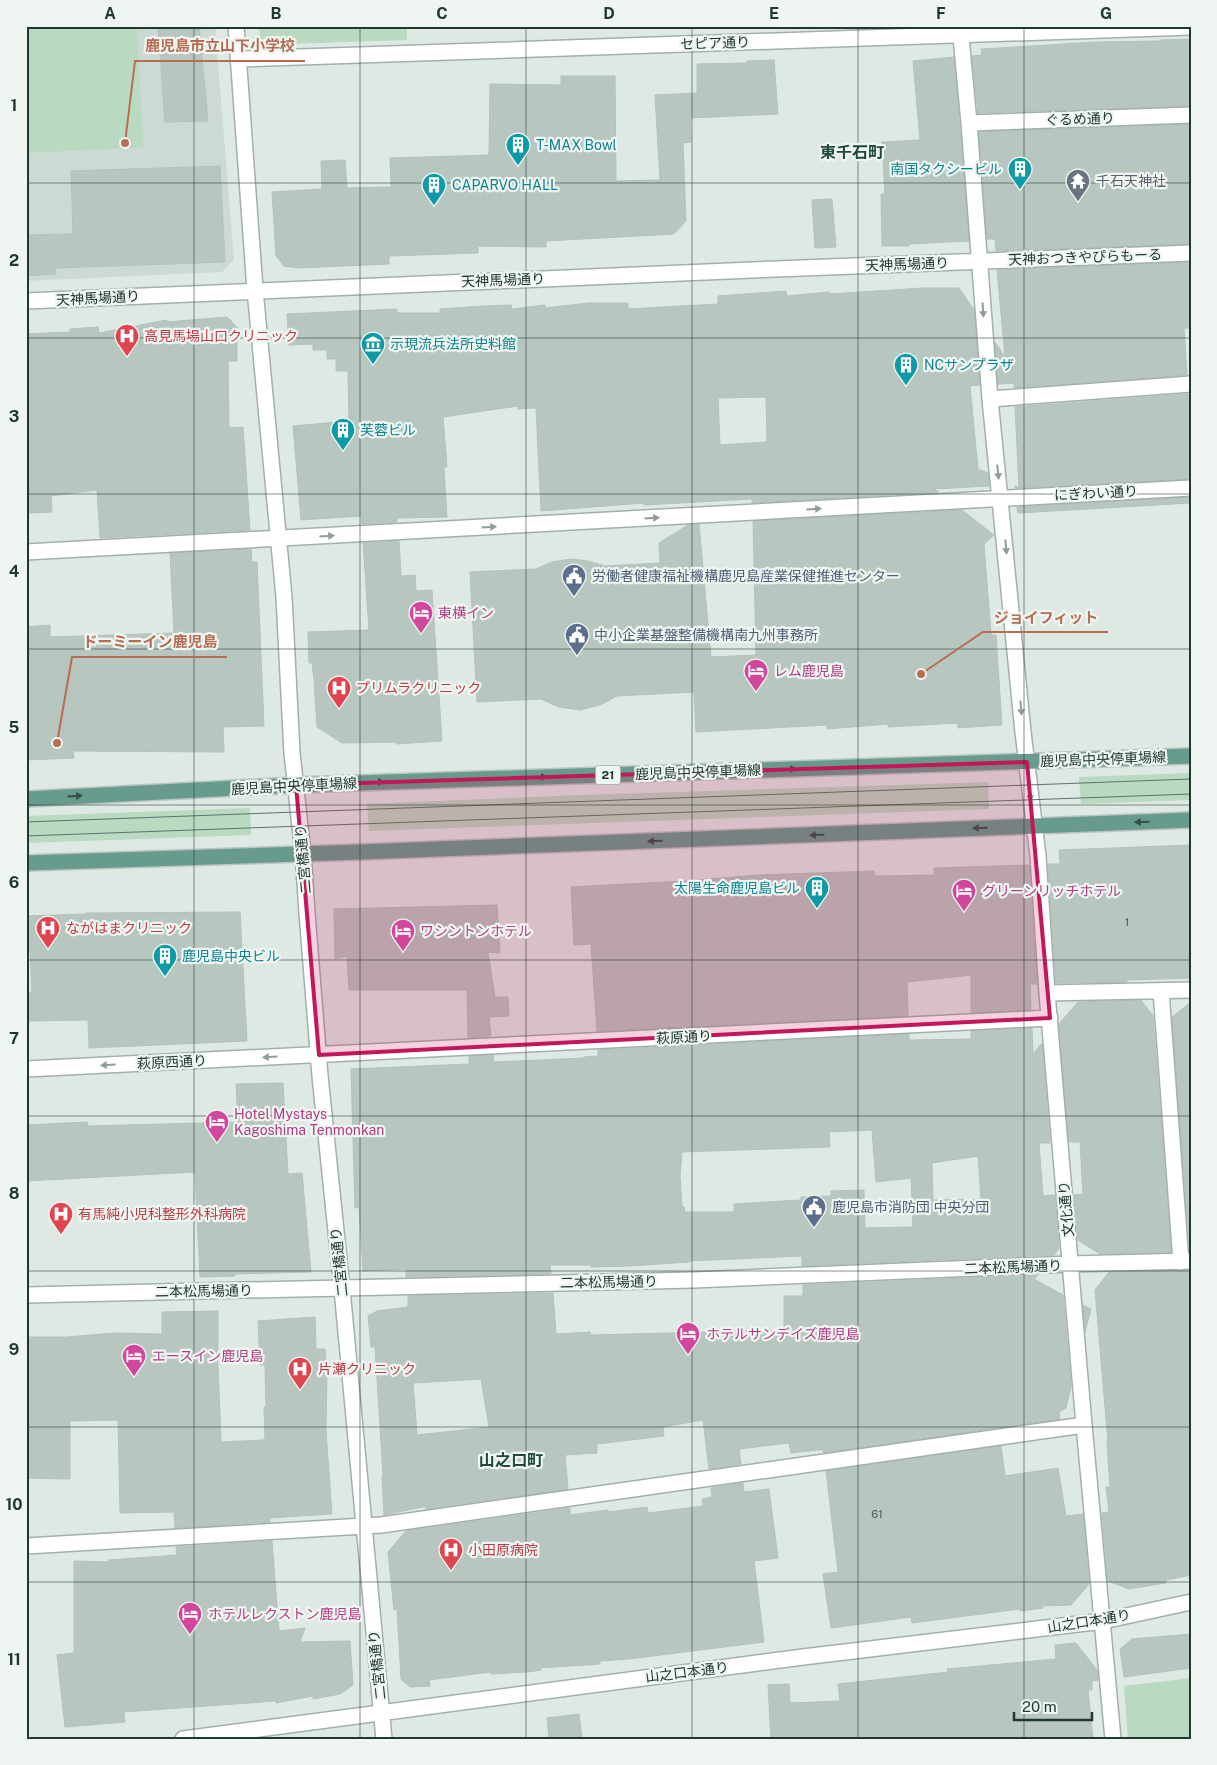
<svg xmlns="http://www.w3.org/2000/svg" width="1217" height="1765" viewBox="0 0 1217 1765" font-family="'Public Sans','Noto Sans JP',sans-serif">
<rect width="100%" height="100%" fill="#dfe9e4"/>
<path fill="#cdd9d3" d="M26,26H215L234,260L222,272L26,281Z"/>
<path fill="#b9d9c1" d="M26,26H137L143,147L26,153Z
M259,26H407V40L261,45Z
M1191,773V800L1081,804L1079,777Z
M988,782L989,809L369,831L367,804L581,795Z
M250,808L251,835L26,843V816Z
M1191,1678V1739H1128L1124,1686Z"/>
<path fill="#b8c6c0" stroke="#b2c2bb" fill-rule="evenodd" d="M158,26H199L208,121L165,122Z
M1191,39V106L978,113L972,56L982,55L981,49L1097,42L1160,41V40Z
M954,57L969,241L909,244V246H882L881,194H885L882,142L920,140L913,61Z
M774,60L778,114L690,118L691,142L683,143L686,221L674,234L546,241V247L478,246V253L389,256V264L298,268L284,266L276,256L272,192L322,189L321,161L345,160L347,188L391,187L390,158L489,155L490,84L561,85V76H615L616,181L660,180L655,95L697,93V64L747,63V61Z
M1191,124V244L996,251L995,239H987L979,132Z
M220,166L225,262L55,268L56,274L26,276V235L73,234L71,171Z
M832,199L836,247L815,248L812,200Z
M1191,262V328H1184L1187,375L1014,388V383L998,384L995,342L1005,357L997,270Z
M922,288H959L974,310L980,385L970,386L978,469L988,473L989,486L934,489L939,492L752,503V499L644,505V503L541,511L536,408L518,409V406L443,417L447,467H444L447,517L397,518V522L362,524L361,516L301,520L293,426L349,421L348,371H336V359H327V350H313V344L289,345L287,314L397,309V313H440V309L483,306L511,305L512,309L545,305V308L589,303H628V309L718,304V296L786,291L787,296L829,292L830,294ZM766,397L767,442L720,445L718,398Z
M227,317L237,327V361H228L229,428L243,427L250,530L100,538L97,490L51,496L52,512L29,513L26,468V334L70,332V329L98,327L99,333L167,320V322Z
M1188,394V396L1191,397V479L1015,488V486L1019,488L1015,407Z
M1191,497V503L1018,513L1017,507Z
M962,510L994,535L984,544L991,635H996L1002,725L958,728V723L888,727V724L827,729V725L696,732L694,692L617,696L600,705L580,710L559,707L541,699L477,702L470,572L536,569L552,562L571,559L588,561L605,566L660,563L659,543L688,525L699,524L711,657L756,655L753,521Z
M399,541L401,576L415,575L416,591L432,590L442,741L396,744V742L342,743L317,727L314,680L312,663H309L308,632L369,630L363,543Z
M251,549L252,562H257L264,726L223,727L224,752L73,751L74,758L26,760V627L50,625V637L174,633L170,553Z
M1191,845V978L1126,980L1127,982L1056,983L1048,864H1060L1059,850Z
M1029,865L1037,984H1030L1031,1010L971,1013V975L907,982L908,1016L597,1031L591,944L574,945L571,887L685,881L758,875L874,871L875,876L934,875V868Z
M497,905L500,953L488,952L495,997H508L509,1016L489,1017L491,1036L468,1038L467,990H349L347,956L335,959L334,909Z
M240,912L247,1041L89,1048L88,1020L26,1021V993H32L30,951H26V916L86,914V913Z
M1141,1000L1153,1016L1171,1252L1100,1254L1078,1240L1074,1195L1083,1194L1080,1142H1069L1059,1024L1078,1002Z
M1191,1002V1252H1190L1172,1017Z
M1032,1028L1033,1054L1042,1043L1050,1143H1039L1043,1196L1055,1195L1059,1248L1054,1255L802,1266V1256L689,1261V1262L631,1266L591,1267V1265H550L551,1274L406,1277V1269L363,1271L359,1207L355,1208L351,1069L469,1064V1056L493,1055L494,1062L584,1058V1057L598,1056V1050L909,1034V1040L971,1039V1031ZM872,1130L876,1182L911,1178L913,1227L865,1228L864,1190L831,1191V1196L801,1197V1200L734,1204V1212H685L684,1207H682L680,1177L682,1152L830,1147L829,1132ZM978,1156L981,1199L933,1200L932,1163Z
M283,1083L288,1174L302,1173L311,1272L235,1274V1276L200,1277L195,1172L26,1181V1125L87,1122L88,1126L238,1122L236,1084Z
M1191,1270V1575L1166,1580V1583L1129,1589L1108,1581L1102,1513L1109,1512L1106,1487H1110L1107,1442H1108L1095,1290L1109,1272Z
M1038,1275L1034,1279L1063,1295L1071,1387L1066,1408L1059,1412L1060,1419L824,1453L823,1450H817L791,1453L789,1443L739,1449L741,1464L709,1469L703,1420L663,1427L664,1436L597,1444V1453L565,1455L568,1489L425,1509L427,1506L384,1515L382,1477H383L377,1378L375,1347H371L368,1316L377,1311L408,1307V1296L553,1293L556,1334L590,1332L591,1335L784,1330V1296H803V1285ZM481,1379L489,1427L417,1435L413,1383Z
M1083,1305L1091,1309L1085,1332Z
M218,1311V1366L221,1442L263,1440L265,1438L264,1407H266L265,1365H260L258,1321L315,1317L316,1349H325L327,1372L326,1431L332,1514L270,1518V1522L175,1528L174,1512L120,1513L118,1420L70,1421V1479L26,1478V1337H67L114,1333L162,1334V1312Z
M1001,1446L1005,1476L1058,1468L1066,1516L1083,1514L1089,1584L1071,1605L1042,1606L1043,1608L1020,1611V1609L912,1623L911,1617L831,1628L823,1574L838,1572L826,1471Z
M743,1483L744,1492L769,1489L778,1558L754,1561L764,1642L629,1659L600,1661V1664L540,1668L541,1670L528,1672L491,1674L490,1672L429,1680L430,1686L410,1687L401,1679L397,1609L394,1610L388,1552L406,1531L570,1508V1515L608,1510V1512L647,1507L648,1513L703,1506L702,1499L712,1497L711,1488Z
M272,1541L279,1631L305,1628L300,1642L350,1641L353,1685L340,1694L313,1699V1696L276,1703V1701L124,1712L125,1722L65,1727L57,1655L74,1653V1561L109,1562V1560L177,1555L176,1547Z
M1191,1634V1668L1124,1677L1120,1649L1132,1639Z
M1076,1643L1097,1670L1098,1680L1092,1681V1690H1088L1093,1739H771L768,1685L789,1684L790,1703L840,1701L838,1684L948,1672L947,1669L1056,1659L1055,1645Z
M579,1714L582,1739H549L547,1718Z"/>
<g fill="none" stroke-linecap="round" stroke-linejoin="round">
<defs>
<path id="minor" d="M236,26L255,290L284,597L292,753L303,854L307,913L320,1076L342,1289L384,1739
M960,26L969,123L990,399L1023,732L1038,856L1047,993L1084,1425L1113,1739
M239,59L1191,27
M969,123L1191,115
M26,301L776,269L1191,253
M990,399L1191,384
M26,552L1191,488
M1161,991L1181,1262
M1047,993L1191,990
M26,1069L1050,1018
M26,1295L694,1280L1070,1264L1191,1261
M26,1546L381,1525L1084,1425
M183,1739L803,1657L1103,1621L1191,1602"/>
<path id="major" d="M26,799L296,785L1191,756
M26,863L360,852L1191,820"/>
</defs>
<use href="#minor" stroke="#a2b0ab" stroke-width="18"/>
<use href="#major" stroke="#bcc3c1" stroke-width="18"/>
<use href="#minor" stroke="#fff" stroke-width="15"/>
<use href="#major" stroke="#669b8d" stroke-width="15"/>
<path stroke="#5b736d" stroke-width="1" d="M26,822L1191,779
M26,836L1191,794"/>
</g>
<defs><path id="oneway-solid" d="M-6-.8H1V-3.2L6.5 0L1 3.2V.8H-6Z" transform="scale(1.25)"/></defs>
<g fill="#909c98">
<use href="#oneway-solid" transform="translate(983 310) rotate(86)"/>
<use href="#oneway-solid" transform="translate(998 472) rotate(84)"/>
<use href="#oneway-solid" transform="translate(814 509) rotate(-3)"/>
<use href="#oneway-solid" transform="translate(652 518) rotate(-3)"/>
<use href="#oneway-solid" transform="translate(489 527) rotate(-3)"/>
<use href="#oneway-solid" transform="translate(327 536) rotate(-3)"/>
<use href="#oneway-solid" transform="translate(1006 547) rotate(85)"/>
<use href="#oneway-solid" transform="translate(1021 708) rotate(85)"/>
<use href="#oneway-solid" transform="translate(1030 794) rotate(85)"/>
<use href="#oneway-solid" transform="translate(270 1057) rotate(177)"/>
<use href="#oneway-solid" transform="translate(108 1065) rotate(177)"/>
</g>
<g fill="#325148">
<use href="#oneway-solid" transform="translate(789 769) rotate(-2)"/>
<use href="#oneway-solid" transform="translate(540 777) rotate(-2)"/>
<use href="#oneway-solid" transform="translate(377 782) rotate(-2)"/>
<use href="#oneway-solid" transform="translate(75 796) rotate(-3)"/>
<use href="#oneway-solid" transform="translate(1142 822) rotate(178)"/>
<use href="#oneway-solid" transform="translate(980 828) rotate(178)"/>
<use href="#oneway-solid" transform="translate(817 835) rotate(178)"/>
<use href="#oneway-solid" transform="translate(655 841) rotate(178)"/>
</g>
<path fill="#c2185b" fill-opacity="0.2" stroke="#c2185b" stroke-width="4" stroke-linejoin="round" d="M1027,762L1050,1018L319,1055L296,785Z"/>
<path fill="none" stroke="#213831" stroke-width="1" stroke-opacity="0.55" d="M194,26V1739M360,26V1739M526,26V1739M692,26V1739M858,26V1739M1024,26V1739M26,183H1191M26,338H1191M26,494H1191M26,649H1191M26,805H1191M26,960H1191M26,1116H1191M26,1271H1191M26,1427H1191M26,1582H1191"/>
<defs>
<symbol id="building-pin" viewBox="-11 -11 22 30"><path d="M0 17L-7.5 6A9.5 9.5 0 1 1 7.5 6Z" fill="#0f9aa8" stroke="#eff6f2"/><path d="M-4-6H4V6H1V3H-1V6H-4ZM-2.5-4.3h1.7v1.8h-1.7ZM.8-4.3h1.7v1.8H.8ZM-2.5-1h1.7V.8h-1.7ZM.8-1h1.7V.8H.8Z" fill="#fff"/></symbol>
<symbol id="temple-pin" viewBox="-11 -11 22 30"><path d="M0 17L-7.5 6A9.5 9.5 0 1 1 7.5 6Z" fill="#6b7280" stroke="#eff6f2"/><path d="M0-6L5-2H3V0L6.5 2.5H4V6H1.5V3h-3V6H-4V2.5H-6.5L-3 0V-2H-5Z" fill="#fff"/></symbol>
<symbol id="hospital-pin" viewBox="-11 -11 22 30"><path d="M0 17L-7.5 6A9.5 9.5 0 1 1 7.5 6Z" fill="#e0444e" stroke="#eff6f2"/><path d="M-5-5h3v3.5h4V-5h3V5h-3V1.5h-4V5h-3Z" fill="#fff"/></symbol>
<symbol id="museum-pin" viewBox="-11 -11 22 30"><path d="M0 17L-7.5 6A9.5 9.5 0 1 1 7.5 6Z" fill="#0f9aa8" stroke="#eff6f2"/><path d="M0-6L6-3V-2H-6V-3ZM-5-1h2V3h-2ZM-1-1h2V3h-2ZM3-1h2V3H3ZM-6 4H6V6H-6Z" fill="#fff"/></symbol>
<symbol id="civic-pin" viewBox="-11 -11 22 30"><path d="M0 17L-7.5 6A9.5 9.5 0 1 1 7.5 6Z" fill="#5c6f8a" stroke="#eff6f2"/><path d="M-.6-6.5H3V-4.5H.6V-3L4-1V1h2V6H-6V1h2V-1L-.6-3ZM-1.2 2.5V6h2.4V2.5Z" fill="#fff"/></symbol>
<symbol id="hotel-pin" viewBox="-11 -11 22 30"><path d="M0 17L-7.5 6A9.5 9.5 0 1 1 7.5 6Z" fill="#d1479c" stroke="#eff6f2"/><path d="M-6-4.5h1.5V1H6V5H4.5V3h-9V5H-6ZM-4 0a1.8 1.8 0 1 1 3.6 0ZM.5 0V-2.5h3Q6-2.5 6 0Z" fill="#fff"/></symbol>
</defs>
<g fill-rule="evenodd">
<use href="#building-pin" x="504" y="131" width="28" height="38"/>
<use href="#building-pin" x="1006" y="155" width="28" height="38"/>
<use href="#temple-pin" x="1064" y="167" width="28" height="38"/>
<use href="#building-pin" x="420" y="171" width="28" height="38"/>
<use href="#hospital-pin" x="113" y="322" width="28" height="38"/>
<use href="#museum-pin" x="359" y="330" width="28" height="38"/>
<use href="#building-pin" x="892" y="351" width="28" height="38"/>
<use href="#building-pin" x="329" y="416" width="28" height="38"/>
<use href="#civic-pin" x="560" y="562" width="28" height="38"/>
<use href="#hotel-pin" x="407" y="599" width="28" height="38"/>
<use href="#civic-pin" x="563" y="621" width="28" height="38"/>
<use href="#hotel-pin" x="742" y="657" width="28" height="38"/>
<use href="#hospital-pin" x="325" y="674" width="28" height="38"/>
<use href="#building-pin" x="803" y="874" width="28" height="38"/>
<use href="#hotel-pin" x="950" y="877" width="28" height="38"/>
<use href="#hospital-pin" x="34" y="914" width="28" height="38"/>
<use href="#hotel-pin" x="389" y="917" width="28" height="38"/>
<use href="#building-pin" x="151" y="942" width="28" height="38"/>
<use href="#hotel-pin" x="203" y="1108" width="28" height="38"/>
<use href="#civic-pin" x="800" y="1193" width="28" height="38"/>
<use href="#hospital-pin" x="47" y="1200" width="28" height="38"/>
<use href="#hotel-pin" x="674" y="1320" width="28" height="38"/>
<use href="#hotel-pin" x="120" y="1342" width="28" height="38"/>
<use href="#hospital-pin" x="286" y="1355" width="28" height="38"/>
<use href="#hospital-pin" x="437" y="1536" width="28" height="38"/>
<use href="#hotel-pin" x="176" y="1600" width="28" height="38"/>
</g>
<g text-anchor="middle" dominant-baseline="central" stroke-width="4.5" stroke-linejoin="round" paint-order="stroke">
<g font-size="11" fill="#475c55">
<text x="1127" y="922">1</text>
<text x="877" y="1514">61</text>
</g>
<rect fill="#eff6f2" stroke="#5f716b" stroke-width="1" x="595.5" y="765.5" width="25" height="19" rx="4"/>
<g font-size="12" font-weight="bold" fill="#213831">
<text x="608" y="775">21</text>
</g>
<g font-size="14" fill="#213831" stroke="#eff6f2">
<text transform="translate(715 43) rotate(-2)">セピア通り</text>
<text transform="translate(1080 119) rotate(-2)">ぐるめ通り</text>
<text transform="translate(1085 257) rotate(-2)">天神おつきやぴらもーる</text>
<text transform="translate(907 264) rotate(-2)">天神馬場通り</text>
<text transform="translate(503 280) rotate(-2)">天神馬場通り</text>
<text transform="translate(98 298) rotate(-3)">天神馬場通り</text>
<text transform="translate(1096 493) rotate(-3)">にぎわい通り</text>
<text transform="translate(1103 759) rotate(-2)">鹿児島中央停車場線</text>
<text transform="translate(698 772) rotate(-2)">鹿児島中央停車場線</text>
<text transform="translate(294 786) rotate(-3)">鹿児島中央停車場線</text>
<text transform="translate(303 859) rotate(-95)">二宮橋通り</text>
<text transform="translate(684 1037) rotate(-3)">萩原通り</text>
<text transform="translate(172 1062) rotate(-3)">萩原西通り</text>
<text transform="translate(1066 1209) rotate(-95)">文化通り</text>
<text transform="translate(339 1262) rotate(-96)">二宮橋通り</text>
<text transform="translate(1013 1267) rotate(-2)">二本松馬場通り</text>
<text transform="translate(609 1282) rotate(-1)">二本松馬場通り</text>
<text transform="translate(204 1291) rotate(-1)">二本松馬場通り</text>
<text transform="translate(1089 1621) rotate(-9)">山之口本通り</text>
<text transform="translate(377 1665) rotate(-96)">二宮橋通り</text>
<text transform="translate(687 1672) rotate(-7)">山之口本通り</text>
</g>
<g font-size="14" fill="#0d838f" stroke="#eff6f2" text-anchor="start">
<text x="536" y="145">T-MAX Bowl</text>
<text x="1002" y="169" text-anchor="end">南国タクシービル</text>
<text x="452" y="185">CAPARVO HALL</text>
<text x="390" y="344">示現流兵法所史料館</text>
<text x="924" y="365">NCサンプラザ</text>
<text x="360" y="430">芙蓉ビル</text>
<text x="800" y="888" text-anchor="end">太陽生命鹿児島ビル</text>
<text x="182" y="956">鹿児島中央ビル</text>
</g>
<g font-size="14" fill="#5b616d" stroke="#eff6f2" text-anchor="start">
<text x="1096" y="181">千石天神社</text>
</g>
<g font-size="14" fill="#be3a42" stroke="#eff6f2" text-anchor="start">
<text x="144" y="336">高見馬場山口クリニック</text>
<text x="356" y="688">プリムラクリニック</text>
<text x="66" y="928">ながはまクリニック</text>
<text x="78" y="1214">有馬純小児科整形外科病院</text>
<text x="318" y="1369">片瀬クリニック</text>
<text x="468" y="1550">小田原病院</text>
</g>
<g font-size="14" fill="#4e5e75" stroke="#eff6f2" text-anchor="start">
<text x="592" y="576">労働者健康福祉機構鹿児島産業保健推進センター</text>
<text x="594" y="635">中小企業基盤整備機構南九州事務所</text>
<text x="832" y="1207">鹿児島市消防団 中央分団</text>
</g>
<g font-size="14" fill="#b23c85" stroke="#eff6f2" text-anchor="start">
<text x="438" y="613">東横イン</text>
<text x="774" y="671">レム鹿児島</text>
<text x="982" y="891">グリーンリッチホテル</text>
<text x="420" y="931">ワシントンホテル</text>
<text x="234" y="1114">Hotel Mystays<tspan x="234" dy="16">Kagoshima Tenmonkan</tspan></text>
<text x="706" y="1334">ホテルサンデイズ鹿児島</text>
<text x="152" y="1356">エースイン鹿児島</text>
<text x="208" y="1614">ホテルレクストン鹿児島</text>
</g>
<g font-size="16" font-weight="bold" fill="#1f483d" stroke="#eff6f2">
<text x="852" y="152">東千石町</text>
<text x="511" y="1460">山之口町</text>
</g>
</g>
<path fill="none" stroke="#b66d54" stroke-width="2" d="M125 143L135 61H305M921 674L983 632H1108M57 743L72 657H227"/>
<g fill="#b66d54" stroke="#eff6f2" stroke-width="2">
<circle cx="125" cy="143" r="5"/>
<circle cx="921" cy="674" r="5"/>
<circle cx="57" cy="743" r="5"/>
</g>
<g font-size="15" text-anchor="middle" font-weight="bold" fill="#b66d54" stroke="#eff6f2" stroke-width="4.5" stroke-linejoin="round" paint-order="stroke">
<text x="220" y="51">鹿児島市立山下小学校</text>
<text x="1046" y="623">ジョイフィット</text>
<text x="150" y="647">ドーミーイン鹿児島</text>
</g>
<rect width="1217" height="1765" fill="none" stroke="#eff6f2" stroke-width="55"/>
<path d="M1014 1712v8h78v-8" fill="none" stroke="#213831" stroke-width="2.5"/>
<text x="1022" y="1712" font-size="15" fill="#213831" stroke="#eff6f2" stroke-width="4" paint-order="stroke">20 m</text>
<rect x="28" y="28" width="1162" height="1710" fill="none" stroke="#213831" stroke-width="2"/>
<g font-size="16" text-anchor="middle" font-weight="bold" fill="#213831">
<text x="110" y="19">A</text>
<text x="276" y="19">B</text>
<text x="442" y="19">C</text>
<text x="609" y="19">D</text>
<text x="774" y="19">E</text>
<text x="941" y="19">F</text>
<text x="1106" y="19">G</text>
<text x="14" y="111">1</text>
<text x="14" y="266">2</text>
<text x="14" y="422">3</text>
<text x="14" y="577">4</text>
<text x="14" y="733">5</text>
<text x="14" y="888">6</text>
<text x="14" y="1044">7</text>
<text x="14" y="1199">8</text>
<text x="14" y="1355">9</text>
<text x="14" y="1510">10</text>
<text x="14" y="1665">11</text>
</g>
</svg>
